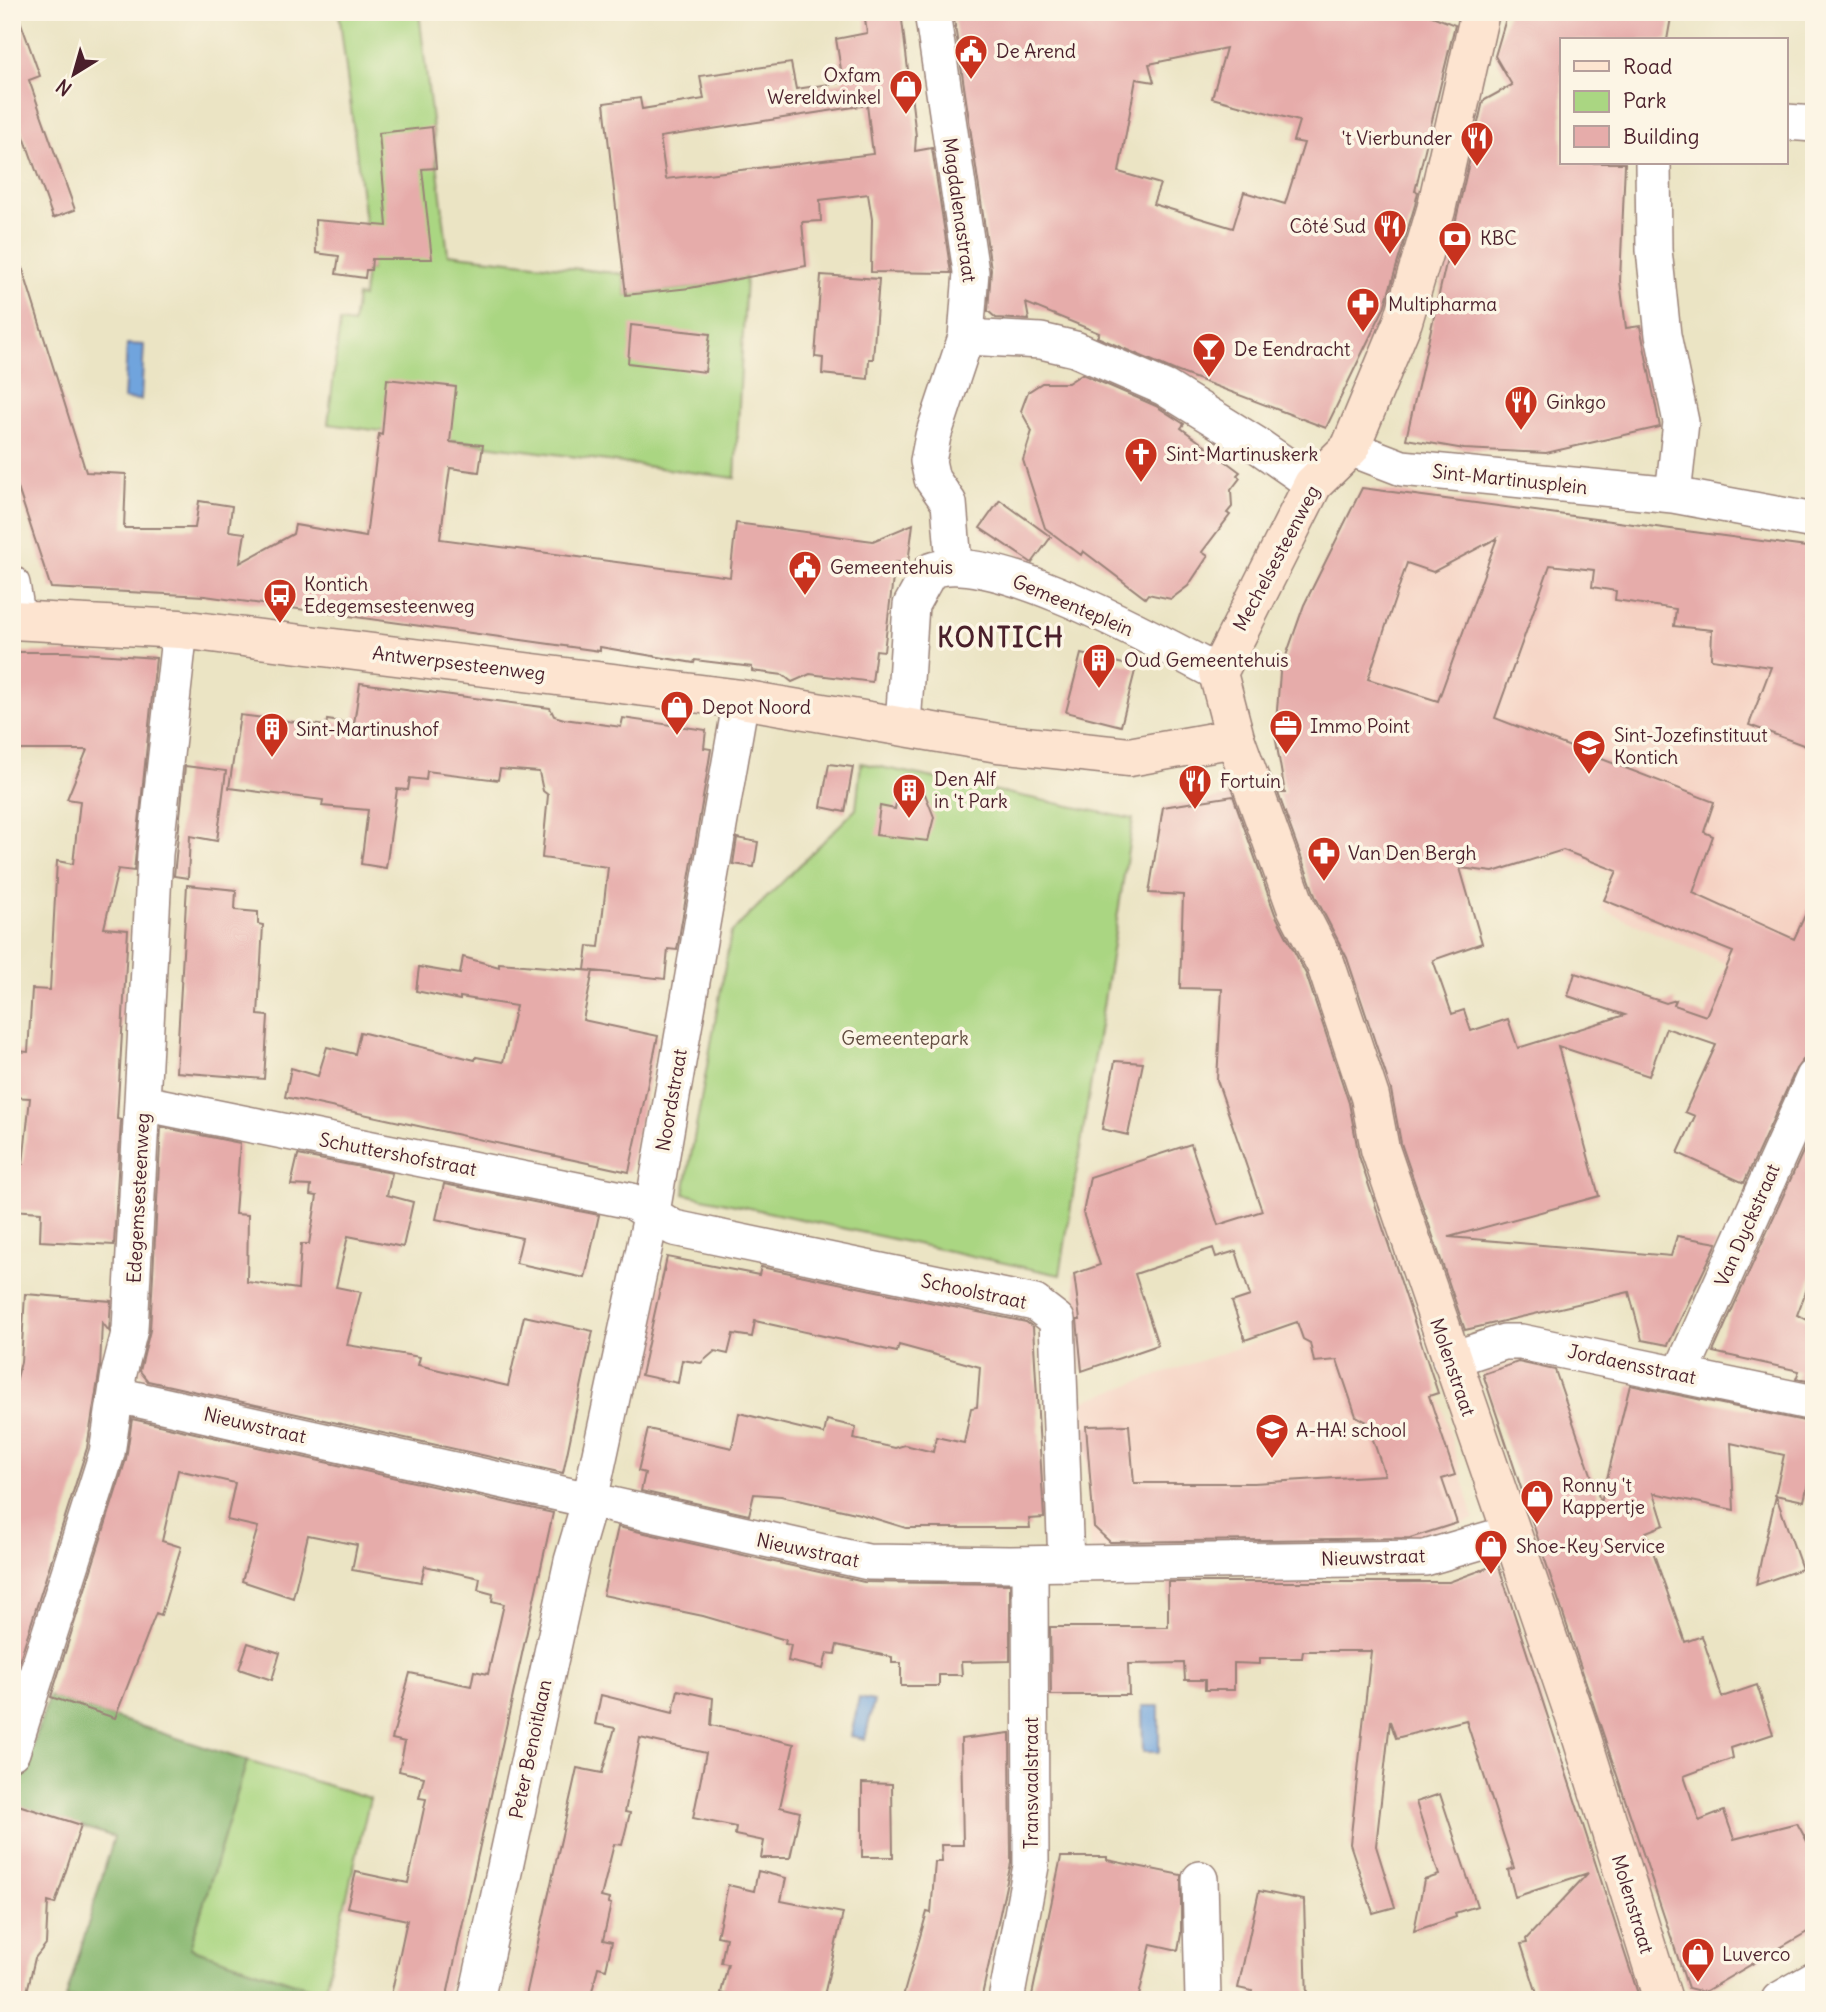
<svg xmlns="http://www.w3.org/2000/svg" width="1826" height="2012" viewBox="0 0 1826 2012" font-family="Delius,sans-serif">
<rect width="100%" height="100%" fill="#fcf5e5"/>
<filter id="ink" filterUnits="userSpaceOnUse"><feTurbulence type="fractalNoise" baseFrequency=".0143" numOctaves="2"/><feDisplacementMap in="SourceGraphic" scale="14" xChannelSelector="R" yChannelSelector="G"/><feConvolveMatrix kernelMatrix="1 2 1 2 8 2 1 2 1" color-interpolation-filters="sRGB"/></filter>
<filter id="wash" filterUnits="userSpaceOnUse"><feTurbulence type="fractalNoise" baseFrequency=".00686" numOctaves="4" result="noise"/><feDisplacementMap in="SourceGraphic" scale="28" xChannelSelector="R" yChannelSelector="G"/><feGaussianBlur stdDeviation="1.57" result="paint"/><feColorMatrix in="noise" values="0 0 0 0 0 0 0 0 0 0 0 0 0 0 0 0 0 1.4 0 .05"/><feComposite in="paint" operator="in"/></filter>
<g filter="url(#wash)">
<rect width="100%" height="100%" fill="#ebe4c4"/>
<path fill="#f5d2c3" d="M1365,488L1814,548V1020L1708,1011L1706,1009L1726,964L1601,909L1609,874L1458,809L1306,730L1275,735L1280,673L1304,605L1361,490Z
M1409,1289L1474,1519L1396,1550H1091L1083,1401Z"/>
<path fill="#aad682" stroke="#7a7a56" stroke-width="2" d="M339,12H419L448,254L623,274L626,295L690,288L746,277L735,478L328,424L340,322L353,324L357,296L363,297L366,270H371Z
M861,763L1133,819L1060,1275L684,1194L731,933L856,809Z
M247,1761L370,1798L324,1993L190,1948Z"/>
<path fill="#87b770" stroke="#686b4e" stroke-width="2" d="M49,1696L247,1761L190,1948L324,1993L323,2000L66,1998L114,1837L14,1804Z"/>
<path fill="#70a4dd" stroke="#5d6284" stroke-width="2" d="M127,344L144,345L141,400L124,399Z
M859,1698L874,1701L865,1739L851,1736Z
M1142,1706H1159V1752H1143Z"/>
<g id="blocks">
<path fill="#e6acaa" fill-rule="evenodd" d="M12,12H17L40,76L29,80L75,210L53,218L12,103Z
M864,12H901L916,136L915,151L932,148L951,273L871,272L872,219L868,194L820,200L821,221L802,222L806,266L690,288L626,295L604,103L640,98L642,109L704,99L700,76L791,63L796,89L843,82L836,39L867,33ZM867,105L873,154L666,179L660,137Z
M953,12H1422L1455,25L1415,191L1418,192L1415,205L1384,308L1326,428L1176,371L1097,337L1099,333L1026,303L1029,320L996,318L988,311L991,269ZM1226,48L1212,98L1299,121L1293,141L1304,143L1285,204L1244,192L1233,228L1153,204L1160,184L1119,172L1136,79L1154,82L1149,64Z
M1508,12H1672L1667,40H1562V163H1625L1620,281L1626,328L1640,326L1660,427L1546,453L1464,449L1406,439L1483,101L1512,85L1495,56Z
M432,127L436,168L422,169L432,259H372L371,270H366L365,278L336,274L339,256L316,253L315,220L387,226L379,133Z
M12,251H17L86,472L126,474L124,528H195L199,501L232,506L229,531L245,533L240,563L293,534L295,525L366,537L379,434L382,435L387,379L456,387L450,442L483,445L479,472L450,468L440,539L730,577L736,523L873,541L913,524L908,563L895,562L884,651L876,650L872,682L810,674L792,682L783,675L752,671V667L695,660L694,663L600,647V651L205,596L51,588L12,470Z
M821,275L879,279L873,359H869L868,379L822,374L823,358L815,357Z
M631,325L710,334L705,372L628,363Z
M1082,374L1156,406L1184,424L1181,428L1240,472L1237,475L1240,478L1231,490L1232,507L1227,513L1230,515L1202,552L1208,556L1188,586L1171,599L1148,594L1145,598L1083,551L1081,555L1045,528L1023,460L1032,431L1021,411L1028,392L1042,383H1068Z
M1362,488L1814,548V749L1749,725L1771,667L1711,659L1712,630L1674,626L1676,609L1615,600L1616,591L1592,587L1594,570L1550,565L1495,718L1714,802L1704,832L1713,836L1693,893L1794,939L1814,896V1057L1803,1060L1796,1069L1744,1183L1678,1153L1695,1116L1685,1112L1716,1045L1666,1028L1649,1076L1558,1046L1599,1196L1449,1237L1671,1256L1677,1236L1717,1243L1668,1345L1642,1340L1629,1292L1465,1330L1401,1143L1391,1090L1347,958L1316,898L1278,793H1285L1275,735L1280,673L1304,605ZM1497,538L1438,701L1368,679L1407,563L1433,572ZM1563,850L1617,871L1604,900L1733,952L1706,1016L1674,1005L1676,1000L1666,1003L1575,973L1568,996L1625,1015L1518,1048L1508,1019L1471,1031L1464,1010L1452,1014L1433,960L1482,943L1460,868L1493,872Z
M1000,500L1051,537L1032,563L980,528Z
M12,652H67L156,658L134,871L118,869L104,928L128,930L117,1119L121,1120L114,1245L40,1241L41,1212L12,1210V1163L23,1164L30,1098L12,1097V1073H16L17,1051L28,1052L32,989L50,990L57,861L73,864L80,801L67,799L87,750H12Z
M1081,654L1136,667L1121,726L1066,712Z
M360,683L550,708L554,716L564,719L621,727L623,718L706,730L704,748L711,749L706,780L677,950L668,949L665,979L585,970L588,946L599,947L608,867L542,858L548,795L543,791L539,772L500,769L498,780L427,771L426,780L410,778L408,790L397,789L386,868L361,864L368,810L322,806L323,800L229,788L240,715L326,726L327,720L354,724Z
M829,764L853,767L845,812L821,807Z
M185,766L226,771L217,841L190,836L188,878L174,876Z
M925,794L934,817L928,841L876,835L880,806L895,809L896,803L912,806Z
M1233,796L1275,914L1306,974L1349,1103L1359,1156L1438,1393L1429,1396L1455,1475L1442,1479L1457,1523L1410,1538L1110,1542L1094,1527L1086,1426L1129,1425L1134,1483H1254L1385,1475L1367,1422L1356,1416L1337,1360L1314,1362L1310,1343L1303,1339L1297,1322L1245,1340L1232,1302L1250,1296L1236,1251L1216,1257L1213,1248L1135,1274L1158,1345L1082,1371L1077,1320H1080L1074,1274L1100,1265L1083,1213L1090,1177L1191,1144L1218,1225L1262,1211L1217,1080L1222,989L1180,988L1183,895L1149,893L1163,807Z
M737,838L758,842L754,867L733,864Z
M187,885L236,890L235,910L258,912V924L263,925L258,1015L268,1016L264,1079L176,1072Z
M463,957L499,967V963L593,971L583,1020L658,1036L629,1172L285,1097L291,1068L318,1076L327,1047L355,1054L360,1032L475,1060L476,1057L503,1062L516,1006L460,997V1000L416,991L419,967L460,974Z
M1115,1061L1143,1063L1128,1135L1102,1129Z
M161,1127L240,1143L235,1214L248,1215L247,1282L298,1289L301,1244H309L317,1196L310,1195L311,1186L291,1185L298,1155L392,1173L387,1195L413,1202L403,1247L348,1236L336,1287L361,1292L347,1345L420,1357L418,1365L508,1386L524,1316L593,1331L563,1473L148,1381L140,1371L150,1330Z
M1814,1127V1270L1797,1315L1814,1323V1382L1796,1379L1799,1371L1713,1352Z
M444,1184L599,1215L585,1278L516,1263L522,1238L436,1219Z
M667,1257L759,1275L761,1267L1026,1322L1033,1327L1044,1518L1029,1519L1030,1528H906L860,1514L781,1496L754,1494L749,1515L641,1491L645,1473L638,1471L648,1429L732,1448L739,1413L824,1434L827,1420L856,1427L854,1439L895,1448L905,1445L933,1452L936,1437L964,1443L971,1408L977,1407L980,1367L899,1345L897,1352L755,1321L752,1337L733,1334L728,1354L715,1351L701,1363L682,1360L678,1383L641,1375Z
M25,1294L111,1301L109,1331L102,1322L100,1368L87,1448L12,1684V1398L21,1362Z
M1518,1362L1555,1370L1601,1503L1630,1385L1814,1423V1485L1808,1483L1804,1501L1775,1495L1784,1455L1731,1443L1734,1510L1654,1493L1664,1525L1646,1532L1685,1642L1702,1636L1722,1697L1757,1685L1773,1734L1731,1748L1733,1758L1684,1776L1699,1821L1724,1811L1734,1839L1797,1823L1814,1854V1928L1704,1992L1688,1988L1483,1374Z
M132,1419L553,1513L446,2000H390L407,1920L347,1907L356,1872L408,1883L426,1799L419,1798L424,1777L399,1771L405,1742L392,1739L410,1673L471,1686L474,1671L488,1674L504,1604L492,1601L493,1594L478,1590L480,1578L425,1566L421,1582L352,1570L357,1545L308,1535L293,1598L242,1581L258,1527L227,1520L235,1483L178,1470L162,1541L181,1547L161,1615L156,1613L115,1718L51,1697L126,1459Z
M1776,1496L1802,1569L1756,1585L1762,1555Z
M618,1527L864,1582L1010,1584V1661L961,1662L962,1675H939V1686H901V1663H892V1657L837,1645L835,1654L827,1653L823,1669L788,1661L791,1645L785,1644L786,1640L703,1616L603,1595Z
M1498,1564L1640,2000H1539L1521,1944L1527,1943L1526,1939L1588,1873L1515,1897L1508,1870L1514,1868L1466,1720L1396,1738L1390,1721L1376,1846L1395,1907L1373,1913L1350,1844L1371,1651H1303L1302,1658H1260V1664L1234,1663V1690H1205V1680H1185L1184,1663L1128,1664L1129,1695H1051L1050,1627H1168V1582H1449Z
M248,1643L280,1653L272,1680L239,1669Z
M678,1690L713,1698L711,1725L794,1744L780,1807L800,1812L790,1858H761L764,1841L735,1835L736,1827L693,1818L706,1753L640,1738L625,1812L630,1813L622,1845L614,1844L601,1897L609,1899L608,1903L611,1904L603,1940L612,1942L606,1969L598,1967L590,2000H525L577,1768L602,1773L615,1728L595,1724L601,1695L673,1713Z
M1010,1733L1011,1863L981,2000H902L927,1912L931,1913L935,1862H942L941,1845H963L961,1739Z
M862,1783L892,1784L893,1857H862Z
M1440,1794L1477,1906L1455,1913L1456,1917L1414,1931L1424,1880L1439,1875L1416,1802Z
M12,1803L81,1825L55,1904L48,1902L46,1944L35,1958L25,2000H12Z
M1061,1857H1107V1860L1181,1875V1934L1178,1950L1151,1944L1138,2000H1031Z
M758,1871L786,1878L781,1901L843,1913L823,2000H747L721,1993L728,1964L721,1963L726,1938L717,1936L728,1885L754,1891Z
M1259,1891L1304,1900L1307,2000H1250L1252,1991L1238,1988Z"/>
</g>
</g>
<g filter="url(#ink)">
<use href="#blocks" fill-opacity="0" stroke="#9a8278" stroke-width="2"/>
<g fill="none" stroke-linecap="round" stroke-linejoin="round">
<defs>
<path id="street" d="M932,12L971,272L966,337L933,436L928,461L932,479L949,503L954,564
M1786,122L1814,124
M1653,163L1654,250L1663,335L1681,422L1673,495
M966,337L1041,341L1075,349L1165,388L1257,445L1313,484
M1350,448L1402,468L1673,495L1814,521
M12,584L18,620
M903,725L911,605L930,571C990,546 1160,643 1218,673
M143,1103L631,1201L674,1228L1035,1303L1057,1320L1066,1564
M1450,1360L1504,1342H1521L1814,1403
M1681,1373L1814,1077
M117,1395L868,1562L1010,1564L1425,1558L1510,1533
M12,1752L107,1453L119,1373L130,1329L155,854L180,629
M1200,1879L1203,2000
M476,2000L572,1561L590,1500L652,1212L741,699
M1006,2000L1031,1866L1030,1564
M1779,2000L1814,1980"/>
<path id="secondary" d="M1480,12L1436,210L1403,321L1350,448L1313,484L1218,673L1235,738L1296,907L1326,965L1370,1097L1380,1149L1580,1732L1663,2000
M12,620L180,629L741,699L998,743L1129,757L1235,738"/>
</defs>
<use href="#street" stroke="#9a8278" stroke-width="38"/>
<use href="#secondary" stroke="#9a8278" stroke-width="41"/>
<use href="#street" stroke="#fff" stroke-width="35"/>
<use href="#secondary" stroke="#fde4d0" stroke-width="38"/>
</g>
</g>
<defs>
<symbol id="civic-pin" viewBox="-11 -11 22 30"><path d="M0 17L-7.5 6A9.5 9.5 0 1 1 7.5 6Z" fill="#c8321e" stroke="#fcf5e5"/><path d="M-.6-6.5H3V-4.5H.6V-3L4-1V1h2V6H-6V1h2V-1L-.6-3ZM-1.2 2.5V6h2.4V2.5Z" fill="#fff"/></symbol>
<symbol id="shop-pin" viewBox="-11 -11 22 30"><path d="M0 17L-7.5 6A9.5 9.5 0 1 1 7.5 6Z" fill="#c8321e" stroke="#fcf5e5"/><path d="M-5-2.5h2.3a2.7 3.5 0 0 1 5.4 0H5L5.5 6h-11ZM-1.5-2.5h3a1.5 2.3 0 0 0-3 0Z" fill="#fff"/></symbol>
<symbol id="restaurant-pin" viewBox="-11 -11 22 30"><path d="M0 17L-7.5 6A9.5 9.5 0 1 1 7.5 6Z" fill="#c8321e" stroke="#fcf5e5"/><path d="M-5-6h1v4h1v-4h1v4h1v-4h1v5L-1.5 .5V6h-2V.5L-5-1ZM5-6V6H3V1.5H1.5Q1.5-4 5-6Z" fill="#fff"/></symbol>
<symbol id="bank-pin" viewBox="-11 -11 22 30"><path d="M0 17L-7.5 6A9.5 9.5 0 1 1 7.5 6Z" fill="#c8321e" stroke="#fcf5e5"/><path d="M-6-4H6V4H-6ZM0-2.3a2.3 2.3 0 1 0 0 4.6a2.3 2.3 0 1 0 0-4.6Z" fill="#fff"/></symbol>
<symbol id="pharmacy-pin" viewBox="-11 -11 22 30"><path d="M0 17L-7.5 6A9.5 9.5 0 1 1 7.5 6Z" fill="#c8321e" stroke="#fcf5e5"/><path d="M-2-6h4v4h4v4h-4v4h-4v-4h-4v-4h4Z" fill="#fff"/></symbol>
<symbol id="bar-pin" viewBox="-11 -11 22 30"><path d="M0 17L-7.5 6A9.5 9.5 0 1 1 7.5 6Z" fill="#c8321e" stroke="#fcf5e5"/><path d="M-6-5H6L.8 .8V4.5H3.5V6h-7V4.5H-.8V.8Z" fill="#fff"/></symbol>
<symbol id="church-pin" viewBox="-11 -11 22 30"><path d="M0 17L-7.5 6A9.5 9.5 0 1 1 7.5 6Z" fill="#c8321e" stroke="#fcf5e5"/><path d="M-1.2-6h2.4v3.5h3.3v2.4h-3.3V6h-2.4V-.1h-3.3v-2.4h3.3Z" fill="#fff"/></symbol>
<symbol id="bus-pin" viewBox="-11 -11 22 30"><path d="M0 17L-7.5 6A9.5 9.5 0 1 1 7.5 6Z" fill="#c8321e" stroke="#fcf5e5"/><path d="M-5-6H5V4H4V6H2V4H-2V6H-4V4H-5ZM-3.5-4V0h7V-4ZM-3.5 1.2v1.5H-2V1.2ZM2 1.2v1.5H3.5V1.2Z" fill="#fff"/></symbol>
<symbol id="building-pin" viewBox="-11 -11 22 30"><path d="M0 17L-7.5 6A9.5 9.5 0 1 1 7.5 6Z" fill="#c8321e" stroke="#fcf5e5"/><path d="M-4-6H4V6H1V3H-1V6H-4ZM-2.5-4.3h1.7v1.8h-1.7ZM.8-4.3h1.7v1.8H.8ZM-2.5-1h1.7V.8h-1.7ZM.8-1h1.7V.8H.8Z" fill="#fff"/></symbol>
<symbol id="office-pin" viewBox="-11 -11 22 30"><path d="M0 17L-7.5 6A9.5 9.5 0 1 1 7.5 6Z" fill="#c8321e" stroke="#fcf5e5"/><path d="M-6-3h4V-5.5h4V-3h4V5H-6ZM-1-4.5V-3h2v-1.5ZM-6 0V1H6V0Z" fill="#fff"/></symbol>
<symbol id="school-pin" viewBox="-11 -11 22 30"><path d="M0 17L-7.5 6A9.5 9.5 0 1 1 7.5 6Z" fill="#c8321e" stroke="#fcf5e5"/><path d="M0-5L7-2L0 1L-7-2ZM-4 1L0 2.5L4 1V4Q0 6-4 4Z" fill="#fff"/></symbol>
</defs>
<g fill-rule="evenodd">
<use href="#civic-pin" x="952" y="32" width="38" height="52"/>
<use href="#shop-pin" x="887" y="67" width="38" height="52"/>
<use href="#restaurant-pin" x="1458" y="119" width="38" height="52"/>
<use href="#restaurant-pin" x="1371" y="207" width="38" height="52"/>
<use href="#bank-pin" x="1436" y="219" width="38" height="52"/>
<use href="#pharmacy-pin" x="1344" y="285" width="38" height="52"/>
<use href="#bar-pin" x="1190" y="330" width="38" height="52"/>
<use href="#restaurant-pin" x="1502" y="383" width="38" height="52"/>
<use href="#church-pin" x="1122" y="435" width="38" height="52"/>
<use href="#civic-pin" x="786" y="548" width="38" height="52"/>
<use href="#bus-pin" x="261" y="576" width="38" height="52"/>
<use href="#building-pin" x="1080" y="641" width="38" height="52"/>
<use href="#shop-pin" x="658" y="688" width="38" height="52"/>
<use href="#office-pin" x="1267" y="707" width="38" height="52"/>
<use href="#building-pin" x="253" y="710" width="38" height="52"/>
<use href="#school-pin" x="1570" y="727" width="38" height="52"/>
<use href="#restaurant-pin" x="1176" y="762" width="38" height="52"/>
<use href="#building-pin" x="890" y="771" width="38" height="52"/>
<use href="#pharmacy-pin" x="1305" y="834" width="38" height="52"/>
<use href="#school-pin" x="1253" y="1411" width="38" height="52"/>
<use href="#shop-pin" x="1518" y="1477" width="38" height="52"/>
<use href="#shop-pin" x="1472" y="1527" width="38" height="52"/>
<use href="#shop-pin" x="1679" y="1935" width="38" height="52"/>
</g>
<g text-anchor="middle" dominant-baseline="central" stroke-width="7" stroke-linejoin="round" paint-order="stroke">
<g font-size="19" fill="#4a1f2b" stroke="#fcf5e5" text-anchor="start">
<text x="996" y="51">De Arend</text>
<text x="881" y="75" text-anchor="end">Oxfam<tspan x="881" dy="22">Wereldwinkel</tspan></text>
<text x="1452" y="138" text-anchor="end">'t Vierbunder</text>
<text x="1366" y="226" text-anchor="end">Côté Sud</text>
<text x="1480" y="238">KBC</text>
<text x="1388" y="304">Multipharma</text>
<text x="1234" y="349">De Eendracht</text>
<text x="1546" y="402">Ginkgo</text>
<text x="1166" y="454">Sint-Martinuskerk</text>
<text x="830" y="567">Gemeentehuis</text>
<text x="304" y="584">Kontich<tspan x="304" dy="22">Edegemsesteenweg</tspan></text>
<text x="1124" y="660">Oud Gemeentehuis</text>
<text x="702" y="707">Depot Noord</text>
<text x="1310" y="726">Immo Point</text>
<text x="296" y="729">Sint-Martinushof</text>
<text x="1614" y="735">Sint-Jozefinstituut<tspan x="1614" dy="22">Kontich</tspan></text>
<text x="934" y="779">Den Alf<tspan x="934" dy="22">in 't Park</tspan></text>
<text x="1220" y="781">Fortuin</text>
<text x="1348" y="853">Van Den Bergh</text>
<text x="1296" y="1430">A-HA! school</text>
<text x="1562" y="1485">Ronny 't<tspan x="1562" dy="22">Kappertje</tspan></text>
<text x="1516" y="1546">Shoe-Key Service</text>
<text x="1722" y="1954">Luverco</text>
</g>
<g font-size="19" fill="#4a1f2b" stroke="#fcf5e5">
<text transform="translate(960 210) rotate(82)">Magdalenastraat</text>
<text transform="translate(1510 479) rotate(6)">Sint-Martinusplein</text>
<text transform="translate(1276 558) rotate(-62)">Mechelsesteenweg</text>
<text transform="translate(1073 605) rotate(23)">Gemeenteplein</text>
<text transform="translate(459 663) rotate(7)">Antwerpsesteenweg</text>
<text transform="translate(671 1100) rotate(-80)">Noordstraat</text>
<text transform="translate(398 1154) rotate(11)">Schuttershofstraat</text>
<text transform="translate(138 1198) rotate(-87)">Edegemsesteenweg</text>
<text transform="translate(1747 1225) rotate(-66)">Van Dyckstraat</text>
<text transform="translate(974 1291) rotate(12)">Schoolstraat</text>
<text transform="translate(1632 1364) rotate(12)">Jordaensstraat</text>
<text transform="translate(1453 1367) rotate(71)">Molenstraat</text>
<text transform="translate(255 1425) rotate(13)">Nieuwstraat</text>
<text transform="translate(808 1550) rotate(12)">Nieuwstraat</text>
<text transform="translate(1373 1557) rotate(-2)">Nieuwstraat</text>
<text transform="translate(530 1749) rotate(-78)">Peter Benoitlaan</text>
<text transform="translate(1031 1783) rotate(-90)">Transvaalstraat</text>
<text transform="translate(1633 1904) rotate(73)">Molenstraat</text>
</g>
<g font-size="19" fill="#624d41" stroke="#fcf5e5">
<text x="905" y="1038">Gemeentepark</text>
</g>
<g font-size="26" font-weight="bold" letter-spacing="2" fill="#4a1f2b" stroke="#fcf5e5">
<text x="1001" y="637">KONTICH</text>
</g>
</g>
<rect width="1826" height="2012" fill="none" stroke="#fcf5e5" stroke-width="42"/>
<rect x="1560" y="38" width="228" height="126" fill="#fcf5e5" stroke="#b59f9b" stroke-width="2"/>
<rect x="1574" y="61" width="35" height="10" fill="#fde4d0" stroke="#b59f9b" stroke-width="2"/>
<text x="1623" y="74" font-size="21" fill="#4a1f2b">Road</text>
<rect x="1574" y="91" width="35" height="21" fill="#aad682" stroke="#b59f9b" stroke-width="2"/>
<text x="1623" y="108" font-size="21" fill="#4a1f2b">Park</text>
<rect x="1574" y="126" width="35" height="21" fill="#e6acaa" stroke="#b59f9b" stroke-width="2"/>
<text x="1623" y="144" font-size="21" fill="#4a1f2b">Building</text>
<g transform="translate(74 74) rotate(217)" stroke="#fcf5e5" stroke-width="5" paint-order="stroke">
<path d="M0-5L12 26L0 18L-12 26Z" fill="#4a1f2b"/>
<text y="-10" font-size="19" font-weight="bold" text-anchor="middle" fill="#4a1f2b">N</text>
</g>
</svg>
